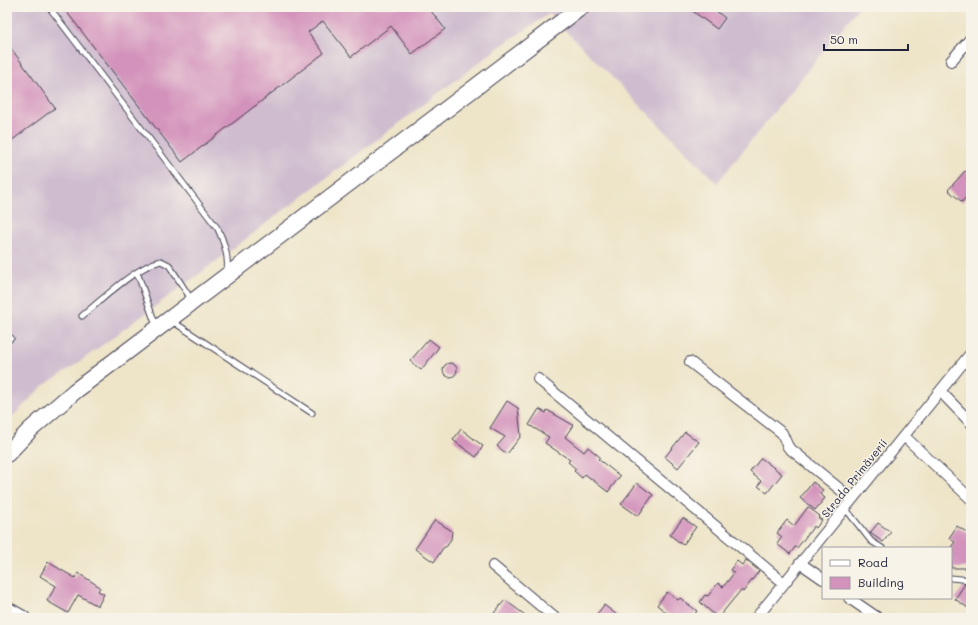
<svg xmlns="http://www.w3.org/2000/svg" width="978" height="625" viewBox="0 0 978 625" font-family="Mali,sans-serif">
<rect width="100%" height="100%" fill="#f7f3e8"/>
<filter id="ink" filterUnits="userSpaceOnUse"><feTurbulence type="fractalNoise" baseFrequency=".025" numOctaves="2"/><feDisplacementMap in="SourceGraphic" scale="8" xChannelSelector="R" yChannelSelector="G"/><feConvolveMatrix kernelMatrix="1 2 1 2 8 2 1 2 1" color-interpolation-filters="sRGB"/></filter>
<filter id="wash" filterUnits="userSpaceOnUse"><feTurbulence type="fractalNoise" baseFrequency=".012" numOctaves="4" result="noise"/><feDisplacementMap in="SourceGraphic" scale="16" xChannelSelector="R" yChannelSelector="G"/><feGaussianBlur stdDeviation="0.9" result="paint"/><feColorMatrix in="noise" values="0 0 0 0 0 0 0 0 0 0 0 0 0 0 0 0 0 1.4 0 .05"/><feComposite in="paint" operator="in"/></filter>
<g filter="url(#wash)">
<rect width="100%" height="100%" fill="#eee5c9"/>
<path fill="#cfbdcf" d="M7,7H859L717,183L549,14L502,45L214,263L78,363L43,386L7,422Z"/>
<g id="blocks">
<path fill="#d392bb" d="M63,7H428L445,29L412,54L391,26L351,57L323,21L308,32L324,53L182,162Z
M687,7H711L725,18L717,29Z
M7,43L55,108L7,144Z
M965,171L971,175V191L962,202L948,190Z
M429,339L439,347L421,370L410,361Z
M443 370a7 7 0 1 1 14 0a7 7 0 1 1-14 0Z
M507,401L518,408L521,436L507,454L497,446L505,437L490,428Z
M539,409L546,413L547,410L573,425L565,437L584,452L588,447L600,457L598,459L620,476L608,492L585,474L582,478L574,471L576,469L568,462L570,460L545,443L549,437L529,425Z
M461,429L483,446L476,457L453,440Z
M685,432L699,442L678,468L665,457Z
M761,458L782,474L767,493L758,486L761,481L750,472Z
M813,482L823,490L820,494L825,498L815,510L800,498Z
M637,483L653,495L638,516L621,504Z
M808,507L820,516L818,518L822,520L816,528L814,526L797,548L795,547L790,554L777,544L782,537L777,533L787,520L794,526Z
M683,518L696,527L683,545L670,535Z
M435,520L452,531L451,539L447,546L443,548L434,562L415,549Z
M878,523L891,532L883,542L870,533Z
M957,526L971,535V560L966,568H951V547L955,542L949,538Z
M746,560L759,571L743,592L741,590L718,618L700,602L705,595L708,596L718,583L723,587L734,573L730,570L737,561L742,565Z
M48,562L75,578L78,573L100,587L98,591L104,594L98,606L78,595L68,613L47,601L56,586L40,576Z
M965,584L971,588V610L955,599Z
M667,592L678,600L680,598L697,611L692,618H673L657,605Z
M505,600L529,618H501L494,613Z
M604,605L621,618H594Z"/>
</g>
</g>
<g filter="url(#ink)">
<use href="#blocks" fill-opacity="0" stroke="#413f50" stroke-width="1"/>
<g fill="none" stroke-linecap="round" stroke-linejoin="round">
<defs>
<path id="lane" d="M49,7L218,229C224,242 229,256 227,270
M137,272L156,326
M82,316C103,299 135,267 161,261L169,265L191,299
M172,321L312,413
M7,341L11,338
M845,508L871,541L882,548
M951,578L971,580"/>
<path id="street" d="M951,61L971,38
M690,362L782,433L788,447L852,499
M538,379L784,583
M940,391L971,423
M904,436L971,499
M800,563L823,579
M493,566L555,618
M849,598L878,618
M756,618L971,353"/>
<path id="secondary" d="M7,609L23,618"/>
<path id="primary" d="M7,454L30,430L75,391L581,7"/>
</defs>
<use href="#lane" stroke="#413f50" stroke-width="7"/>
<use href="#street" stroke="#413f50" stroke-width="12"/>
<use href="#secondary" stroke="#413f50" stroke-width="16"/>
<use href="#primary" stroke="#413f50" stroke-width="18"/>
<use href="#lane" stroke="#fff" stroke-width="5"/>
<use href="#street" stroke="#fff" stroke-width="10"/>
<use href="#secondary" stroke="#fff" stroke-width="14"/>
<use href="#primary" stroke="#fff" stroke-width="16"/>
</g>
</g>
<g text-anchor="middle" dominant-baseline="central" stroke-width="3" stroke-linejoin="round" paint-order="stroke">
<g font-size="11" fill="#22223b" stroke="#f7f3e8">
<text transform="translate(854 478) rotate(-51)">Strada Primăverii</text>
</g>
</g>
<rect width="978" height="625" fill="none" stroke="#f7f3e8" stroke-width="24"/>
<rect x="822" y="547" width="130" height="52" fill="#f7f3e8" stroke="#a29fa3"/>
<rect x="830" y="560" width="20" height="6" fill="#ffffff" stroke="#a29fa3"/>
<text x="858" y="567" font-size="12" fill="#22223b">Road</text>
<rect x="830" y="577" width="20" height="12" fill="#d392bb" stroke="#a29fa3"/>
<text x="858" y="587" font-size="12" fill="#22223b">Building</text>
<path d="M824 44v6h84v-6" fill="none" stroke="#22223b" stroke-width="2"/>
<text x="830" y="44" font-size="12" fill="#22223b" stroke="#f7f3e8" stroke-width="3" paint-order="stroke">50 m</text>
</svg>
